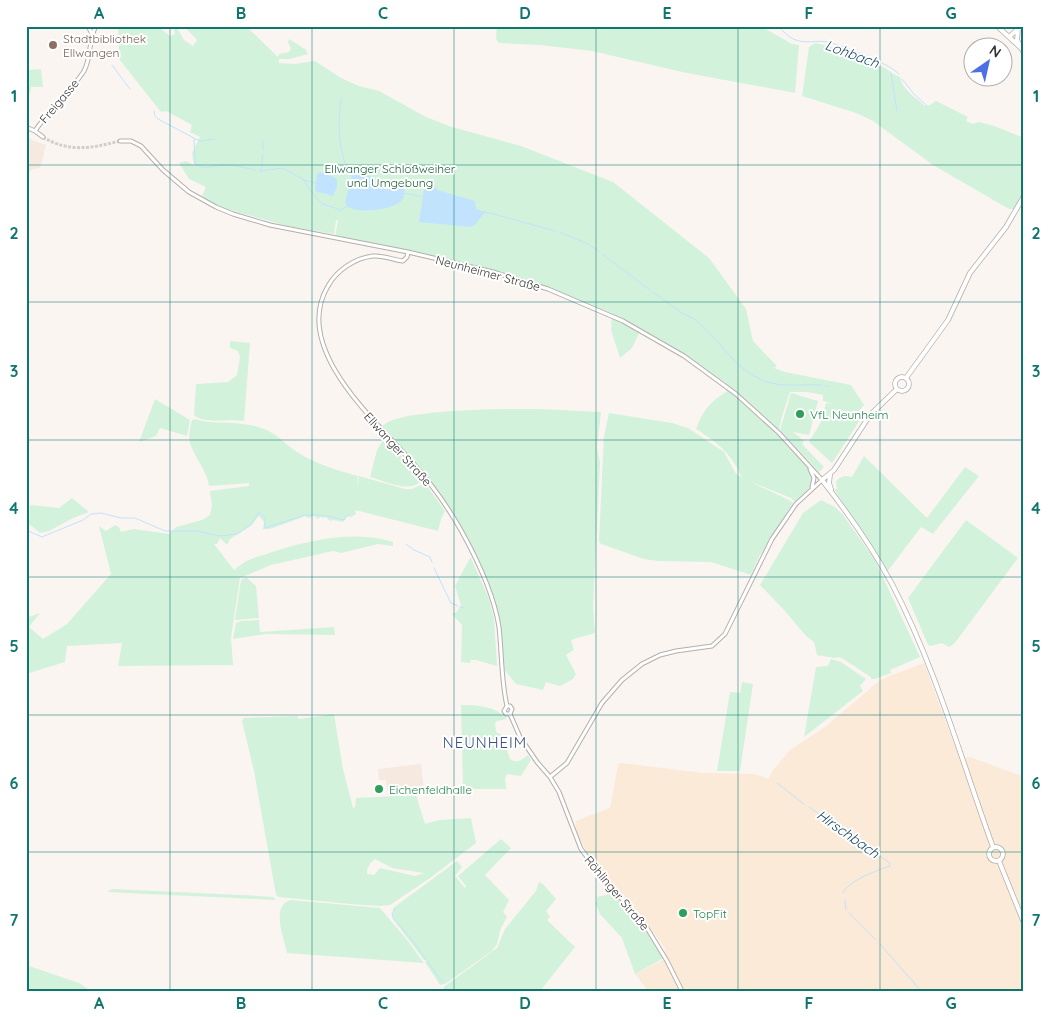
<svg xmlns="http://www.w3.org/2000/svg" width="1050" height="1017" viewBox="0 0 1050 1017" font-family="Quicksand,sans-serif">
<rect width="100%" height="100%" fill="#faf5f1"/>
<path fill="#faead7" d="M924,663L960,760L970,757L1024,777V991H648L635,974L665,959V948L640,914L599,868L587,853L576,829V821L610,808L618,765L621,763L703,773L754,774L768,779L774,769L790,750L825,727L879,681L887,677Z"/>
<path fill="#f5e9e0" d="M26,137L34,141L46,145L40,168L33,169L26,174Z
M421,764L424,792L388,795L386,780H379L378,769Z"/>
<path fill="#d3f2dc" fill-rule="evenodd" d="M118,26H157L170,36L175,34L173,26H176L184,40L193,46L197,40L184,26H244L250,30L278,57L279,54L289,52L291,49L288,42L289,39L305,49L308,54L290,59H279V63L295,64L315,61L341,78L359,86L379,91L426,117L452,127L521,146L613,182L709,258L746,309L753,341L777,366L774,368L785,372L851,385L864,405L859,411L861,412L862,417L832,463L809,442L821,422L826,403L834,404L823,401V395L807,392H790L782,416L778,435L807,466L812,481L810,487L795,502L791,498L749,481L789,500L793,503L759,557L751,575L711,562L658,561L644,559L601,544L599,541L604,436L609,413L672,423L688,428L724,452L736,474L742,478C732,454 718,443 696,429C704,409 709,403 726,392V383L675,348L641,329L632,348L620,358L611,330L612,313L544,286L493,272L335,237L338,220H336L334,234L287,226L216,206L202,196L206,187L189,179L179,163L186,161L194,165L192,153L200,137L190,132L192,125L166,111L161,112L119,59Z
M497,26L764,28L792,44L799,45L795,93L682,72L592,51L540,45L499,43L496,39Z
M815,43C837,47 862,58 883,67C889,70 893,75 900,77C902,89 916,98 925,106L930,105L936,101L968,117L966,121L973,124L979,122L994,126L1024,138V193L1015,209H1009L933,165L873,121L856,113L802,96L809,47Z
M41,69L43,87H31L30,93L27,92L26,70Z
M230,341L250,343L244,421C230,418 203,425 194,415L196,384L228,382L237,375L240,357L238,351L230,348Z
M791,393L818,401L809,435L793,432L804,441L802,444L824,467L819,472L780,430Z
M155,399L190,420L187,436L160,428L156,436L139,442Z
M540,409L601,412L597,447L600,463L593,608L595,633L571,640L574,650L566,655L576,674L573,679L560,686L546,682L543,690L516,684L503,668L500,623L493,597L454,516L440,493L382,427C395,408 513,409 540,409Z
M194,419C218,426 242,419 266,430C278,435 286,445 297,452C316,464 336,470 358,476L357,490L359,476L405,489H412L425,483L445,511L441,519L438,531L355,510L356,514L351,517L347,516L343,522L334,520L330,521L326,517L324,518L321,517L317,519L315,516L308,518L306,516L270,529H263L264,522L259,516L249,527L230,539L227,545L220,538L217,544H214L234,570C238,567 242,563 247,561C254,557 264,555 272,552C310,540 354,530 393,542V546L378,544L341,553L333,551L271,565L240,578L231,638L233,665L118,666L122,643L67,646L65,662L26,674V618L40,613L29,627L43,639L67,624L111,574L99,526L106,531L115,525L119,527L121,532L134,529L169,534L176,527L202,520L210,515L212,505L210,491L249,486V483L209,486C207,470 195,459 190,443C188,436 190,427 192,420Z
M384,438L423,479C412,495 385,481 370,477L377,450Z
M864,456L927,518L965,467L979,476L933,534L921,527L887,572L834,489H837L836,481C841,476 845,475 852,477Z
M72,498L89,512L73,518L49,531L40,533L29,524L30,505L59,508Z
M821,500L835,507L843,515L875,560L920,657L890,670L891,673L875,679H871V677L840,657L834,658L817,655L814,642L806,636L785,611L760,585L803,513Z
M966,520L1018,558L954,644L949,647L942,643L931,646L928,645L908,598Z
M470,558H471L489,599L494,618L497,666L476,660H471L470,663L461,662L462,625L452,614L457,612L461,605L455,586Z
M246,577L256,586L259,618L235,620L241,580Z
M259,620L260,632L334,627L335,635L266,634L233,639L236,623L241,621Z
M831,659L841,662L866,679L860,686L863,691L804,737L816,667L828,666Z
M742,682L753,684L740,771H717L730,692L740,693Z
M461,705C477,705 496,706 507,719L497,721L495,723L496,732L502,735L510,759C518,764 521,760 528,755L531,760L521,776L507,774L505,779L506,789H463Z
M334,714L343,769L353,808L355,807L356,798L416,795L425,824L439,820L471,818L476,843L430,878L390,905L379,906L350,904L279,897L276,895L254,771L242,721L244,718L297,716L299,719ZM375,859L392,868L424,873L415,876L380,868L374,875L367,874C367,866 370,864 375,859Z
M501,839L511,848L485,875L509,900L503,912L507,917L501,928L497,944L492,951L445,984L440,985L425,962L428,960H424L393,919V908L457,861L462,867L455,876L465,888L466,886L458,876Z
M539,882L543,884L556,899L546,911L550,917L547,920L575,947L540,991H444L443,989L445,986L497,948L505,929L536,891Z
M112,889L259,896L273,897L276,900L107,892Z
M615,893L639,920L664,958L635,974L622,938L600,914L595,903L597,901V897Z
M291,900L380,908L407,940L424,963L287,953C284,938 270,905 291,900Z
M26,965L79,983L91,991H26Z"/>
<path fill="#c1e3fe" d="M324,172L337,179V187L333,196L315,191L317,175L318,173Z
M352,175L370,176L372,182L388,190L396,187L404,188C405,193 405,198 400,202C391,210 361,213 350,208C346,206 346,205 345,202Z
M425,182L434,184L437,190L475,201L476,209L485,212L475,225L470,227L419,222Z"/>
<g fill="none" stroke-linecap="round" stroke-linejoin="round">
<path stroke="#c1e3fe" stroke-width="1" d="M778,26C783,31 789,38 796,40C806,44 817,40 828,42C843,46 889,63 899,74
M112,65L130,89
M891,73L897,111
M902,79L914,94L927,106
M341,99C338,123 338,143 346,166
M154,111L155,116L158,119L194,138L195,163C204,172 216,164 226,165C236,165 246,168 255,170
M195,139L201,141L214,139
M263,150V141
M349,170L352,176
M259,171L283,168L304,180L310,190L322,204L341,210L348,206
M261,171L263,154
M304,180L316,183
M403,193L423,197
M484,212L489,213
M490,213L555,231
M559,232L586,243L599,251
M602,254L650,290
M653,292C660,297 667,303 675,308C682,314 691,316 698,322C724,344 736,373 771,383C787,387 805,384 821,385
M825,386H829
M347,516L350,514
M26,530L42,537L83,520L91,514L101,513L121,518H135L165,531H197L219,536L237,534L252,524L259,512L265,518V528L305,515H322L344,520L346,517
M406,544L414,550L430,557L432,562
M434,568L451,603L458,606
M460,607L464,608
M777,783L804,804
M809,807L890,863V866C876,871 849,880 843,893
M845,900L846,910
M395,909L392,913L393,918L412,940L443,983
M849,913L876,940
M880,944L921,991
M446,987L447,991"/>
<path stroke="#d3cecb" stroke-width="3" stroke-dasharray="3 1.5" stroke-linecap="butt" d="M43,137C69,153 92,148 120,141"/>
<defs>
<path id="minor" d="M88,26L92,34
M28,128L35,131L43,137
M35,131C49,109 70,93 84,71C92,56 88,40 96,26
M120,141H131L141,146L163,170L189,192L216,207L233,214L270,225L408,252L493,272L548,289L623,321L684,356L736,394L779,433L822,480L796,504L772,539L725,634L712,646L676,651L660,655L642,664L622,680L602,703L567,763L550,777
M408,252L407,257L403,261C393,260 384,255 373,256C355,258 337,270 328,286C291,348 375,420 411,461C431,483 448,507 462,532C478,561 494,594 499,627C502,653 501,680 507,706
M810,469L814,478L812,487
M510,714L512,709L510,706H507L504,711L506,714H510L520,737L537,762L550,777L559,792L581,849L596,869L647,928L667,961L682,991"/>
<path id="major" d="M997,26L1021,48
M1018,29L1017,40L1024,53
M1010,36L1018,29L1024,27
M895 384a7 7 0 1 1 14 0a7 7 0 1 1-14 0Z
M906,378L948,320L970,273L1006,227L1024,196
M897,389L870,415L834,470L822,480C848,513 872,547 892,584C936,668 961,759 993,847
M830,475L829,483L831,489
M989 854a7 7 0 1 1 14 0a7 7 0 1 1-14 0Z
M999,861L1024,923"/>
</defs>
<use href="#minor" stroke="#b4afab" stroke-width="5"/>
<use href="#major" stroke="#b4afab" stroke-width="5.5"/>
<use href="#minor" stroke="#fff" stroke-width="3"/>
<use href="#major" stroke="#fff" stroke-width="4"/>
</g>
<path fill="none" stroke="#0f766e" stroke-width="1" stroke-opacity="0.55" d="M170,26V991M312,26V991M454,26V991M596,26V991M738,26V991M880,26V991M26,165H1024M26,302H1024M26,440H1024M26,577H1024M26,715H1024M26,852H1024"/>
<circle fill="#8d6e63" stroke="#fff" stroke-width="2" cx="53" cy="45" r="5"/>
<g fill="#2e9e5b" stroke="#fff" stroke-width="2">
<circle cx="800" cy="414" r="5"/>
<circle cx="379" cy="789" r="5"/>
<circle cx="683" cy="913" r="5"/>
</g>
<g text-anchor="middle" dominant-baseline="central" stroke-width="4" stroke-linejoin="round" paint-order="stroke">
<g font-size="12" fill="#785e54" stroke="#fff" text-anchor="start">
<text x="63" y="38">Stadtbibliothek<tspan x="63" dy="14">Ellwangen</tspan></text>
</g>
<g font-size="12" fill="#353331" stroke="#fff">
<text transform="translate(59 101) rotate(-50)">Freigasse</text>
<text transform="translate(488 273) rotate(15)">Neunheimer Straße</text>
<text transform="translate(398 449) rotate(48)">Ellwanger Straße</text>
<text transform="translate(617 893) rotate(50)">Röhlinger Straße</text>
</g>
<g font-size="12" fill="#1b5f38" stroke="#fff">
<text x="390" y="168">Ellwanger Schloßweiher<tspan x="390" dy="14">und Umgebung</tspan></text>
</g>
<g font-size="12" fill="#27864d" stroke="#fff" text-anchor="start">
<text x="810" y="414">VfL Neunheim</text>
<text x="389" y="789">Eichenfeldhalle</text>
<text x="693" y="913">TopFit</text>
</g>
<g font-size="14" font-style="italic" fill="#184868" stroke="#fff">
<text transform="translate(852 54) rotate(20)">Lohbach</text>
<text transform="translate(848 834) rotate(35)">Hirschbach</text>
</g>
<g font-size="15" letter-spacing="1" fill="#394d88" stroke="#fff">
<text x="485" y="742">NEUNHEIM</text>
</g>
</g>
<rect width="1050" height="1017" fill="none" stroke="#ffffff" stroke-width="55"/>
<g transform="translate(988 62) rotate(34)"><circle r="24" fill="#ffffff" stroke="#aeadad"/>
<path d="M0-4L9 19L0 12L-9 19Z" fill="#4d71e5"/>
<text y="-8" font-size="14" font-weight="bold" text-anchor="middle" fill="#353331">N</text>
</g>
<rect x="28" y="28" width="994" height="962" fill="none" stroke="#0f766e" stroke-width="2"/>
<g font-size="16" text-anchor="middle" font-weight="bold" fill="#0f766e">
<text x="99" y="19">A</text>
<text x="241" y="19">B</text>
<text x="383" y="19">C</text>
<text x="525" y="19">D</text>
<text x="667" y="19">E</text>
<text x="809" y="19">F</text>
<text x="951" y="19">G</text>
<text x="14" y="102">1</text>
<text x="1036" y="102">1</text>
<text x="14" y="239">2</text>
<text x="1036" y="239">2</text>
<text x="14" y="377">3</text>
<text x="1036" y="377">3</text>
<text x="14" y="514">4</text>
<text x="1036" y="514">4</text>
<text x="14" y="652">5</text>
<text x="1036" y="652">5</text>
<text x="14" y="789">6</text>
<text x="1036" y="789">6</text>
<text x="14" y="926">7</text>
<text x="1036" y="926">7</text>
<text x="99" y="1009">A</text>
<text x="241" y="1009">B</text>
<text x="383" y="1009">C</text>
<text x="525" y="1009">D</text>
<text x="667" y="1009">E</text>
<text x="809" y="1009">F</text>
<text x="951" y="1009">G</text>
</g>
</svg>
